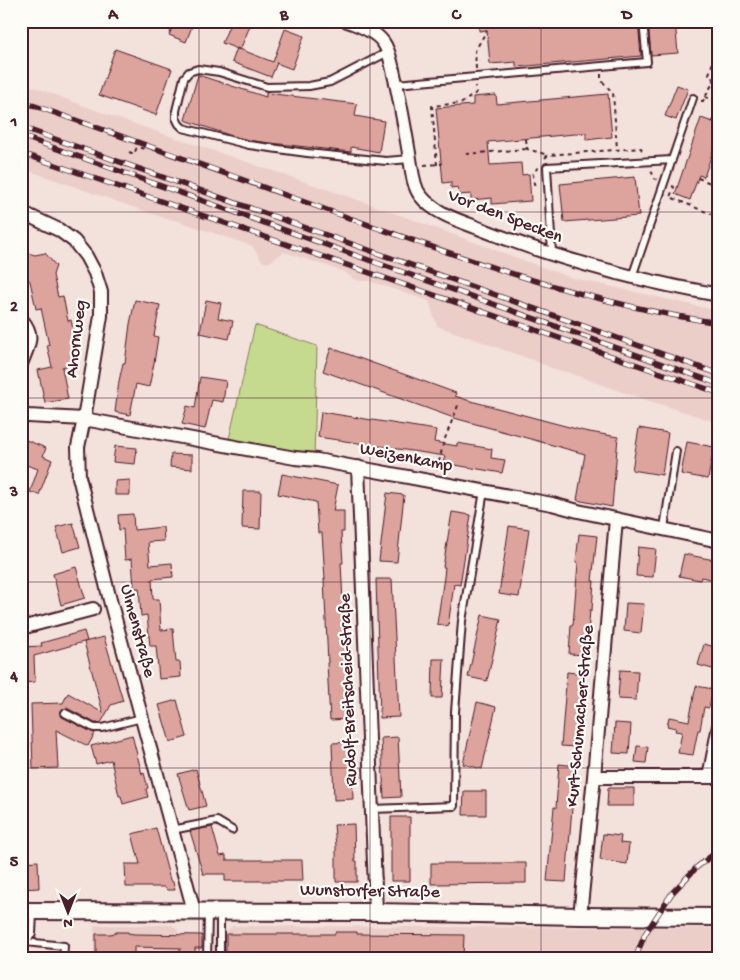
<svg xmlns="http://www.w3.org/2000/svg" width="740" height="980" viewBox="0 0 740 980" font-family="'Gochi Hand',sans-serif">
<rect width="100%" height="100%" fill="#f3e1dc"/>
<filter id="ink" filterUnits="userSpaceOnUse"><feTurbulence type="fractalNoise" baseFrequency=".02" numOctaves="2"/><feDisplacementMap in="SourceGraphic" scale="10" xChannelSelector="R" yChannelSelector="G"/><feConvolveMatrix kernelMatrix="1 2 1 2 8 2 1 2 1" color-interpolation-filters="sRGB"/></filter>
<g filter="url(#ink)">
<path fill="#eccec9" d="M21,82L111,116L367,203L569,277L719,311V423L631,395L567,372L556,370L533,360L437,326L429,301L369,281H361L352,278L345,272L284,252L268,263L262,261L252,246L175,220L167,219L21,168Z
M94,925H171L175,927L178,930L179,935H202V953L213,954V943H226L227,930L233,926L719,928V959H94Z"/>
<path fill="#c5da8f" stroke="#887c5d" d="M255,325L317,346L314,459L229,439Z"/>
<path fill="#dda39d" stroke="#4a1f2b" d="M175,21H194L186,42L169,35Z
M231,21H252L240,50L222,43Z
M479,21H638L641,56L516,67V62L490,64L487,30L479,31Z
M648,21H675L678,53L651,55Z
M285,29L304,36L292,69L276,63H277L271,77L232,62L237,48L273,62Z
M115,49L172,69L156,115L99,95Z
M198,75L266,97V93L357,104L355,116L384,121L379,152L351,147V152L253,141L232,136L185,120Z
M677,85L688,89L676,120L665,116Z
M608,94L612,137L586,140V133L488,142L490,165L521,163L522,175L529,174L531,201L492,204V198L471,200V194L459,195L458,187L451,188V182L443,183L436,108L473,105V97L496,95L497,104Z
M701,118L719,124V133L704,177L699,175L690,200L675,194Z
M635,177L639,216L564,222L560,184Z
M21,251L35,255L45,253L56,266L53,275L58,297L63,296L68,321L71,320L77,347L71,349L74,364L62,367L68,399L45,403L38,370L52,367L47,345H49L41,308L36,309L30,281L26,277L21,275Z
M135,300L160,305L154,336L158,337L154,363L149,387L136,384L130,415L115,412L119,381L123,363H125L130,324Z
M206,300L221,303L218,318L233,321L229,339L200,333Z
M331,348L456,393L455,396L467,400L584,431L618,437L612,507L577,500L585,454L454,418L323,371Z
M200,377L226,381L223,402L212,400L205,429L182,424L187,406L195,408Z
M321,412L436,430L434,442L457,446V443L492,449L491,458L505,460L502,473L443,463L445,456L318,437Z
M639,428L668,433L662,475L632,470Z
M21,438L46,448L43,456L52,460L39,495L30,492L38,469L21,463Z
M687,442L714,447L708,479L681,474Z
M115,446L137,448L135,464L113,462Z
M171,454L192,455V469L170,467Z
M282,474L338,485L333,511H344V532H341L343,563H341L349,719L330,720L327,663H328L324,579H325L322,533H318L316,502L278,494Z
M130,480V495H115V481Z
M243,491H261L260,529L242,528Z
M387,493L404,495L397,562L379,561Z
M452,512L471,515L460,585L454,584L448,626L437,624L444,577L445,567H443Z
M133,514L134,530L163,527L164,541L148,542L150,565L172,563L173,577L152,579L153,599H159L161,630L173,629L176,662H180L181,677L159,679L156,646H150L147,615L141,616L139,588H134L132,559L125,560L123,529L119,530L118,515Z
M73,523L80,547L63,552L56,527Z
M509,526L529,529L519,597L499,594Z
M579,534L597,536L592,581H594L592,610H590L586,655L569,654L571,625H573L578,563L576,562Z
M638,547L656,549L653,577L636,576Z
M684,554L719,561V581L701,577L700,580L679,576Z
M76,567L85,598L61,605L53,574Z
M376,579H392L399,717L380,718Z
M626,603L644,604L641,633L624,631Z
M482,615L501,619L487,681L468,677Z
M84,631L87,641L34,656L35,682L21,683V647L42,646L41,643Z
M104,637L123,701L111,705L101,723H95L67,708L62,709L60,714L62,717L92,732L95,733L88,746L56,730L58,768L33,769L31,704L63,703L68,693L103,713L84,642Z
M704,644L719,648V657L716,670L698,665Z
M433,659H444L442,698H432Z
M620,670L638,671L636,700L618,699Z
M567,672L585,674L578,747L561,746Z
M696,686L713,689L709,708L704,707L700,730H698L693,755L678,753L682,732L675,731L676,728L667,726L669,717L689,721Z
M177,700L187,737L170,742L159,705Z
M477,702L496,707L482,769L463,764Z
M615,723L631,724L629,754L613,753Z
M132,735L142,774L144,773L148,788L146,789L148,797L123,804L121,796H119L111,760L96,764L91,746Z
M398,737L401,797L384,798L381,738Z
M351,742L353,799L334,800L332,743Z
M637,746L648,747L646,763L635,762Z
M559,764L577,766L575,795H573L566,882L547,881L554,807L556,808Z
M196,769L206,806L189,810L178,774Z
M608,788H634V806H607Z
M464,791H486V815H463Z
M391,817H410V881H391Z
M354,824L355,861H357V882H336V846L334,825Z
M212,827L220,856L226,855V860H302L303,881H225V874H203L190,831Z
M156,828L170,880L173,882L175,890H167L164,887H126L125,864H140L132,834Z
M603,834L621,836L620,843L629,844L627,864L600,860Z
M38,861L39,888L21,889V862Z
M431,863H526V883L431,884Z
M116,932H128V933L134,934L202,935V948H195V956H180V948L134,947V958L96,959V934H110L116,933Z
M335,932H357V934L464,935L463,959H356V958H336V959H226V934H335Z"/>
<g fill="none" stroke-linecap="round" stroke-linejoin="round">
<defs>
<path id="service" d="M370,32L381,21
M388,52L330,82L309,86L267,87L219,72L198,69L189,72L184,78L176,111V118L179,124L183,128L249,145L307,153L386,161L410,159
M396,84L647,62L643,21
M552,253L547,167L672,160
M632,277L693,98
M664,528L676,451
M65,713L94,728H102L142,718
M372,809L454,806L455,712L462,621L484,491
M172,830L217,821L232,830
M220,912V959
M25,942L64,946L63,959
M21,946L32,934L33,912
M207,959L208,913"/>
<path id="minor" d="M347,21C359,25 375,31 383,42C389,50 391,61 393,70C400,99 405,129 410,159C412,170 413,186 420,195C435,215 464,222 486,231C561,260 639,281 719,295
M21,212L59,230L74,241L86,256L95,273L101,292V316L84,419L78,447L79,477L111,604L194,911
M21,319C36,336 28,345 21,364
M21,413L28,416L84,419L295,458L317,460L552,504L578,511L719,541
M358,467L376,912
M21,628L93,609
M594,777H719
M709,777L719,726
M580,916L594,777L616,519"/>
<path id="tertiary" d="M21,911L376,912L580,916L719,917"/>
</defs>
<use href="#service" stroke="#4a1f2b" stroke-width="10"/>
<use href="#minor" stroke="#4a1f2b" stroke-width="16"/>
<use href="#tertiary" stroke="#4a1f2b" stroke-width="20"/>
<path stroke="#4a1f2b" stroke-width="2" stroke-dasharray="4 4" stroke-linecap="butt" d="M719,49L717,50L709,74L719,86
M476,69L475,51L487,30
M601,74V80L613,93L617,149
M705,97L719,101
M701,101H703L714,81
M713,122L719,104
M526,139L527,149L548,155
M129,152L134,154L137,147L145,149
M466,154L527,149
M545,158L548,155L641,148L643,153
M424,165L442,164
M437,165L432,106L462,103L476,93L475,86
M538,167L533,174L534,184L538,183
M651,171L656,180
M698,178L718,186
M672,186L674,187L670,197L716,216L719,207
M437,470L444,441L459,403"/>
<use href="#service" stroke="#fdfcf7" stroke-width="6"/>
<use href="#minor" stroke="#fdfcf7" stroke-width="12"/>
<use href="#tertiary" stroke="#fdfcf7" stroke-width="16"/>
<defs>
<path id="rail" d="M21,101C127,138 233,176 338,214C462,258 588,304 719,323
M21,127L719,374
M21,136L377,263L719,384
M21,153L719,393
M635,959L645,934L672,893L697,867L719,850"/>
</defs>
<use href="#rail" stroke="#4a1f2b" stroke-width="5.5"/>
<use href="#rail" stroke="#fdfcf7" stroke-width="4" stroke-dasharray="11" stroke-linecap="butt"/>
</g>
</g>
<path fill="none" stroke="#4a1f2b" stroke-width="1" stroke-opacity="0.55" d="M199,21V959M370,21V959M541,21V959M21,212H719M21,398H719M21,582H719M21,768H719"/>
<g text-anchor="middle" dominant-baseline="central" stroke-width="4.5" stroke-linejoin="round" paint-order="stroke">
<g font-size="18" fill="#4a1f2b" stroke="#fdfcf7">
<text transform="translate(505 217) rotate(21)">Vor den Specken</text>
<text transform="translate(77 339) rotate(-83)">Ahornweg</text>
<text transform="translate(406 458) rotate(11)">Weizenkamp</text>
<text transform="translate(137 631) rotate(75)">Ulmenstraße</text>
<text transform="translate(349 690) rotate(-92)">Rudolf-Breitscheid-Straße</text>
<text transform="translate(581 716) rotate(-85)">Kurt-Schumacher-Straße</text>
<text transform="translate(370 892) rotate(1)">Wunstorfer Straße</text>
</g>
</g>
<rect width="740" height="980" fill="none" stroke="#fdfcf7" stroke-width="55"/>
<g transform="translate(68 912) rotate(180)" stroke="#fdfcf7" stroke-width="4" paint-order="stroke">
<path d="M0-4L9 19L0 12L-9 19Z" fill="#4a1f2b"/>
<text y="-8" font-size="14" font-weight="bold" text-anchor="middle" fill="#4a1f2b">N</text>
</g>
<rect x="28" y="28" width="684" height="924" fill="none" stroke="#4a1f2b" stroke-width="2"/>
<g font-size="16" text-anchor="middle" font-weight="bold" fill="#4a1f2b">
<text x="113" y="19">A</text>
<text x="284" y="19">B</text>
<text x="456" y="19">C</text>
<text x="627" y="19">D</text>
<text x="14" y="126">1</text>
<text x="14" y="311">2</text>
<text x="14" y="496">3</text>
<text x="14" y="681">4</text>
<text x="14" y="866">5</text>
</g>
</svg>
